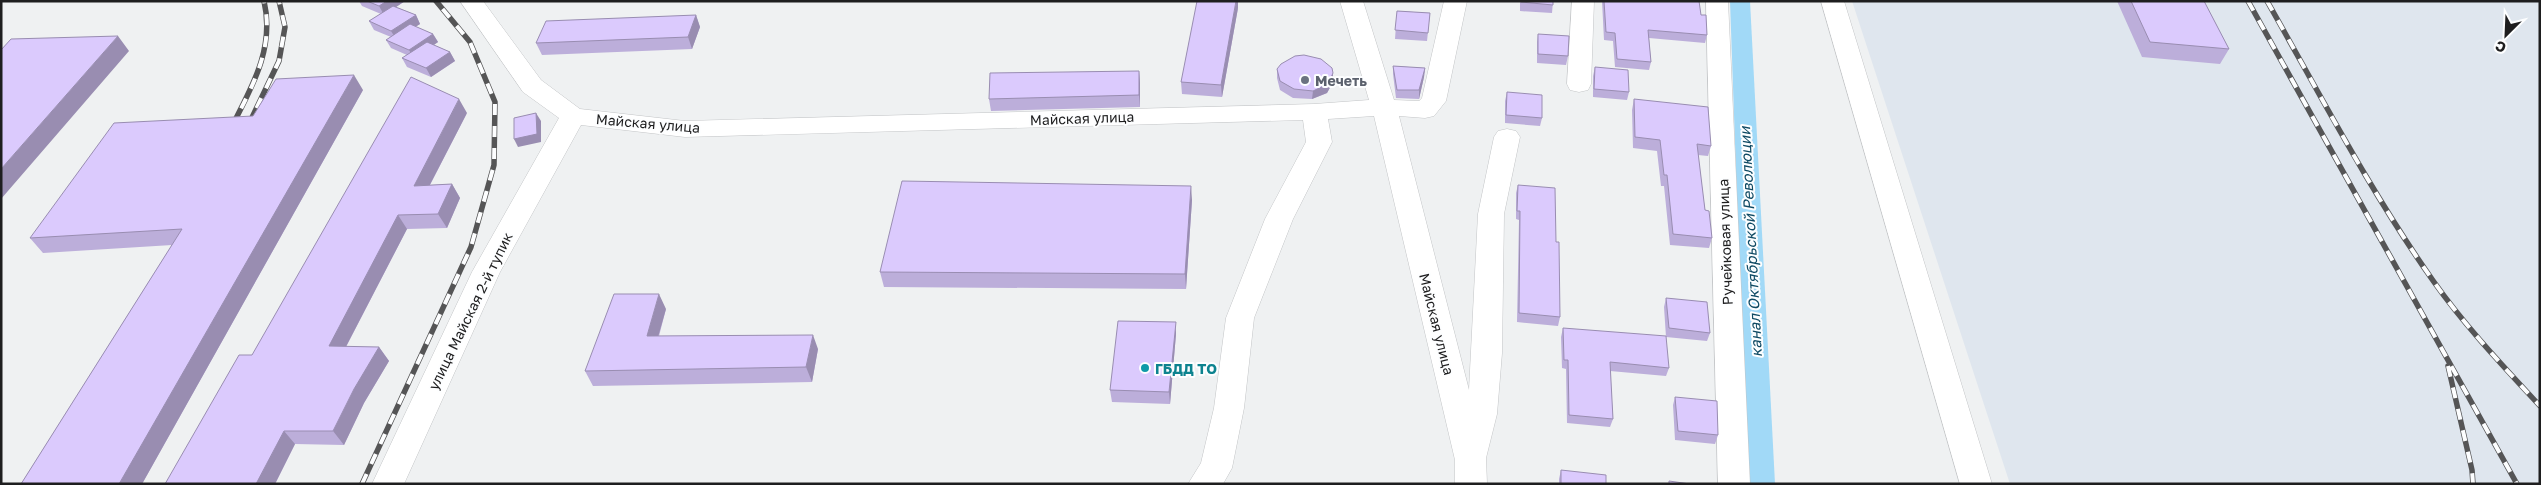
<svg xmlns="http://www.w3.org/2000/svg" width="2541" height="485" viewBox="0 0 2541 485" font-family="'Golos Text',sans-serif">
<rect width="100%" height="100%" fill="#eff1f2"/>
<path fill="#dfe6ee" d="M1852,1H2540V484H2010Z"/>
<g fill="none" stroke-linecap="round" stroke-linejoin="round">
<path fill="#a1d9f7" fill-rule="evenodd" d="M1730,1H1750L1775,484H1747Z"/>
<defs>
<path id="minor" d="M460,1H483L541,80L580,109L685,121L1314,104L1369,100L1340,1H1363L1394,100L1419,101L1422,98L1444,1H1467L1446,101L1434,116L1425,118L1399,116L1469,390L1478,214L1494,137L1498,131L1507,129L1516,131L1520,137L1504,214L1502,353L1497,414L1486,458L1487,484H1455V460L1374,116L1328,119L1332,142L1293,219L1254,318L1244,408L1232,468L1223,484H1188L1201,463L1214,408L1226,318L1265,219L1306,142L1303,120L685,137L581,125L500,272L404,484H372L472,272L559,118L523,92Z
M1572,1H1594L1591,84L1588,90L1579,92L1570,90L1567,84Z
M1706,1H1728L1750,484H1718Z
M1821,1H1844L1992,484H1960Z"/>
</defs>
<use href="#minor" stroke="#c3c5c7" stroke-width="1"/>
<use href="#minor" fill="#fff" fill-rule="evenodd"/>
<defs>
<path id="rail" d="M2248,1L2517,484
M2267,1C2321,96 2371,193 2434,282C2465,326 2503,366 2540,406
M231,128C252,87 275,48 264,1
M247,128L279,61L285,27L279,1
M2448,366L2472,470L2473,484
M362,484L471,247L494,165L495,102L470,42L436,1"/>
</defs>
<use href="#rail" stroke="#555556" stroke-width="5.5"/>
<use href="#rail" stroke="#fdfeff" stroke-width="4" stroke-dasharray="11" stroke-linecap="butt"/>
</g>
<path fill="#bcaeda" d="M359,1H405L396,7L416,15L420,24L415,27L433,34L438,42L434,45L450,52L455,61L431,77L407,67L402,58L407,55L391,48L386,40L391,37L374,30L369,21L381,14L362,6Z
M1520,1H1553L1552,13L1520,11Z
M1602,1H1699L1701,15L1707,35L1705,43L1649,38L1651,62L1649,70L1615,67L1613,41L1604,40Z
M2117,1H2204L2229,49L2220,64L2142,57Z
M1238,8L1222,97L1182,94L1181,82Z
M1397,11L1430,13L1427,41L1395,39Z
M696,15L700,27L692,49L542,55L536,43Z
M1538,34L1568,56L1566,65L1537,63V42Z
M1393,66L1425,68L1424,77L1419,99L1396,98L1393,74Z
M1595,67L1629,92L1627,100L1593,97V76Z
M1277,69L1333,73V82L1327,93L1312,99L1293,98L1280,90L1277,78Z
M1139,71L1140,83V107L991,111L989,99Z
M363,90L142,484H21L172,245L43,253L30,238L253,116Z
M1507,92L1542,118L1540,126L1505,123V101Z
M1634,99L1711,146L1708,156L1698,155L1705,210L1712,238L1709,248L1670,245L1664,186H1661L1657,151L1633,148L1632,110Z
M467,113L430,185L452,184L460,198L447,228L407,229L346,347H379L389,361L364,403L344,445L295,444L275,484H165L252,355Z
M1518,185L1556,242L1560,317L1558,326L1517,322L1519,220L1516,219V193Z
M1192,200L1186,289L884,287L880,272Z
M1666,298L1710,333L1707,341L1666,337L1664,307Z
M666,309L659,336L818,349L812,382L593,386L585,371Z
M1563,328L1669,368L1666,376L1610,371L1613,419L1610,427L1567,423L1566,369L1562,368L1561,337Z
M1176,334L1170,404L1112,402L1110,390Z
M1675,397L1718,435L1715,444L1675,440L1673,405Z
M1561,470L1606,484H1559V479Z"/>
<path fill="#998db1" d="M387,1H405L384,15L379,6Z
M1236,1H1238V8L1222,97L1221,85Z
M416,15L420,24L396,39L391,31Z
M696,15L700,27L692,49L688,37Z
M433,34L438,42L414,58L409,50Z
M118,36L129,51L1,199V169Z
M450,52L455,61L431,77L426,68Z
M1425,68L1424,77L1419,99V90Z
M1139,71L1140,83V107L1139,95Z
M1333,73V82L1327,93L1312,99L1313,91Z
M354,75L363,90L142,484H119Z
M459,99L467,113L422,200L414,186Z
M536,113L541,121V142L518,147L514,139Z
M452,184L460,198L447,228L438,214Z
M1191,186L1192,200L1186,289L1185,274Z
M398,215L407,229L339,360L329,346Z
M659,294L666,309L654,351L647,336Z
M1176,322V334L1170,404L1169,392Z
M813,335L818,349L812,382L806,367Z
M379,347L389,361L364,403L344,445L333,431L354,389Z
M284,431L295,444L275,484H256Z"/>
<path fill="#dbcafd" stroke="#998db1" d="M367,1H387L379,6Z
M1197,1H1236L1221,85L1181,82Z
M1521,1H1553V5L1521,2Z
M1604,1H1699L1701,15H1706L1707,35L1648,30L1651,62L1617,59L1615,33L1606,32Z
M2131,1H2204L2229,49L2150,42Z
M393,6L416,15L391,31L369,21Z
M1397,11L1430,13L1428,33L1395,30Z
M696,15L688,37L536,43L546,21Z
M410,24L433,34L409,50L386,40Z
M1538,34L1569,36L1568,56L1538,54Z
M118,36L1,169V50L11,39Z
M427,42L450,52L426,68L402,58Z
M1304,55L1321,59L1332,68L1333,73L1328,84L1313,91L1294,89L1280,81L1277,69L1281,64L1295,56Z
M1393,66L1425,68L1419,90H1397Z
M1595,67L1628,70L1629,92L1594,89Z
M1139,71V95L989,99L990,73Z
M354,75L119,484H21L182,229L30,238L114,123L253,116L276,79Z
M411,77L459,99L414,186L452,184L438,214L398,215L329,346L379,347L354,389L333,431H284L256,484H165L239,355H252Z
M1507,92L1542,95V118L1506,115Z
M1634,99L1708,107L1711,146L1697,144L1705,210L1709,211L1712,238L1673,234L1667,175H1664L1660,140L1635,137Z
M536,113L537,134L514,139V118Z
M902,181L1191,186L1185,274L880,272Z
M1518,185L1555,188L1556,242H1559L1560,317L1519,313L1520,211H1517Z
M614,294H659L647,336L813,335L806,367L585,371Z
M1666,298L1707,302L1710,333L1669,328Z
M1118,321L1176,322L1169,392L1110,390Z
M1563,328L1666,336L1669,368L1610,362L1613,419L1569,415L1568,360H1564Z
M1675,397L1717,401L1718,435L1678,431Z
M1561,470L1606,475V484H1561Z
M1669,481L1690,484H1669Z"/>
<circle fill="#6b7280" stroke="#fdfeff" stroke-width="2" cx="1305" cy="80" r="5"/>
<circle fill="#0f9aa8" stroke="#fdfeff" stroke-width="2" cx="1145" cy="368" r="5"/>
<g text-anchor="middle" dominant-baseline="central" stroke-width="4" stroke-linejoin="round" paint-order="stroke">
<g font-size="14" font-weight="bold" fill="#5b616d" stroke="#fdfeff" text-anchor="start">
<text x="1315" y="80">Мечеть</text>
</g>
<g font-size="14" fill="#1e1e1f" stroke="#fdfeff">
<text transform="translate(1082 118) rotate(-2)">Майская улица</text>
<text transform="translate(648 123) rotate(5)">Майская улица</text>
<text transform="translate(1725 242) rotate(-92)">Ручейковая улица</text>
<text transform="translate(470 311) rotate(-64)">улица Майская 2-й тупик</text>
<text transform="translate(1437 324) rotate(76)">Майская улица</text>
</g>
<g font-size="14" font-weight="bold" fill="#0d838f" stroke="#fdfeff" text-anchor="start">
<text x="1155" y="368">ГБДД ТО</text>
</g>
<g font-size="15" font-style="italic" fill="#0f4a64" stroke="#fdfeff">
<text transform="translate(1750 242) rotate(-93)">канал Октябрьской Революции</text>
</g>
</g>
<rect width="2541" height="485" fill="none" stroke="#1e1e1f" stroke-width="5"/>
<g transform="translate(2506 35) rotate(204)" stroke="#fdfeff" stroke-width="4" paint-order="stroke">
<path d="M0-4L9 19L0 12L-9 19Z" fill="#1e1e1f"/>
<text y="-8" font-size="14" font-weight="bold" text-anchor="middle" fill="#1e1e1f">С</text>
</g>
</svg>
